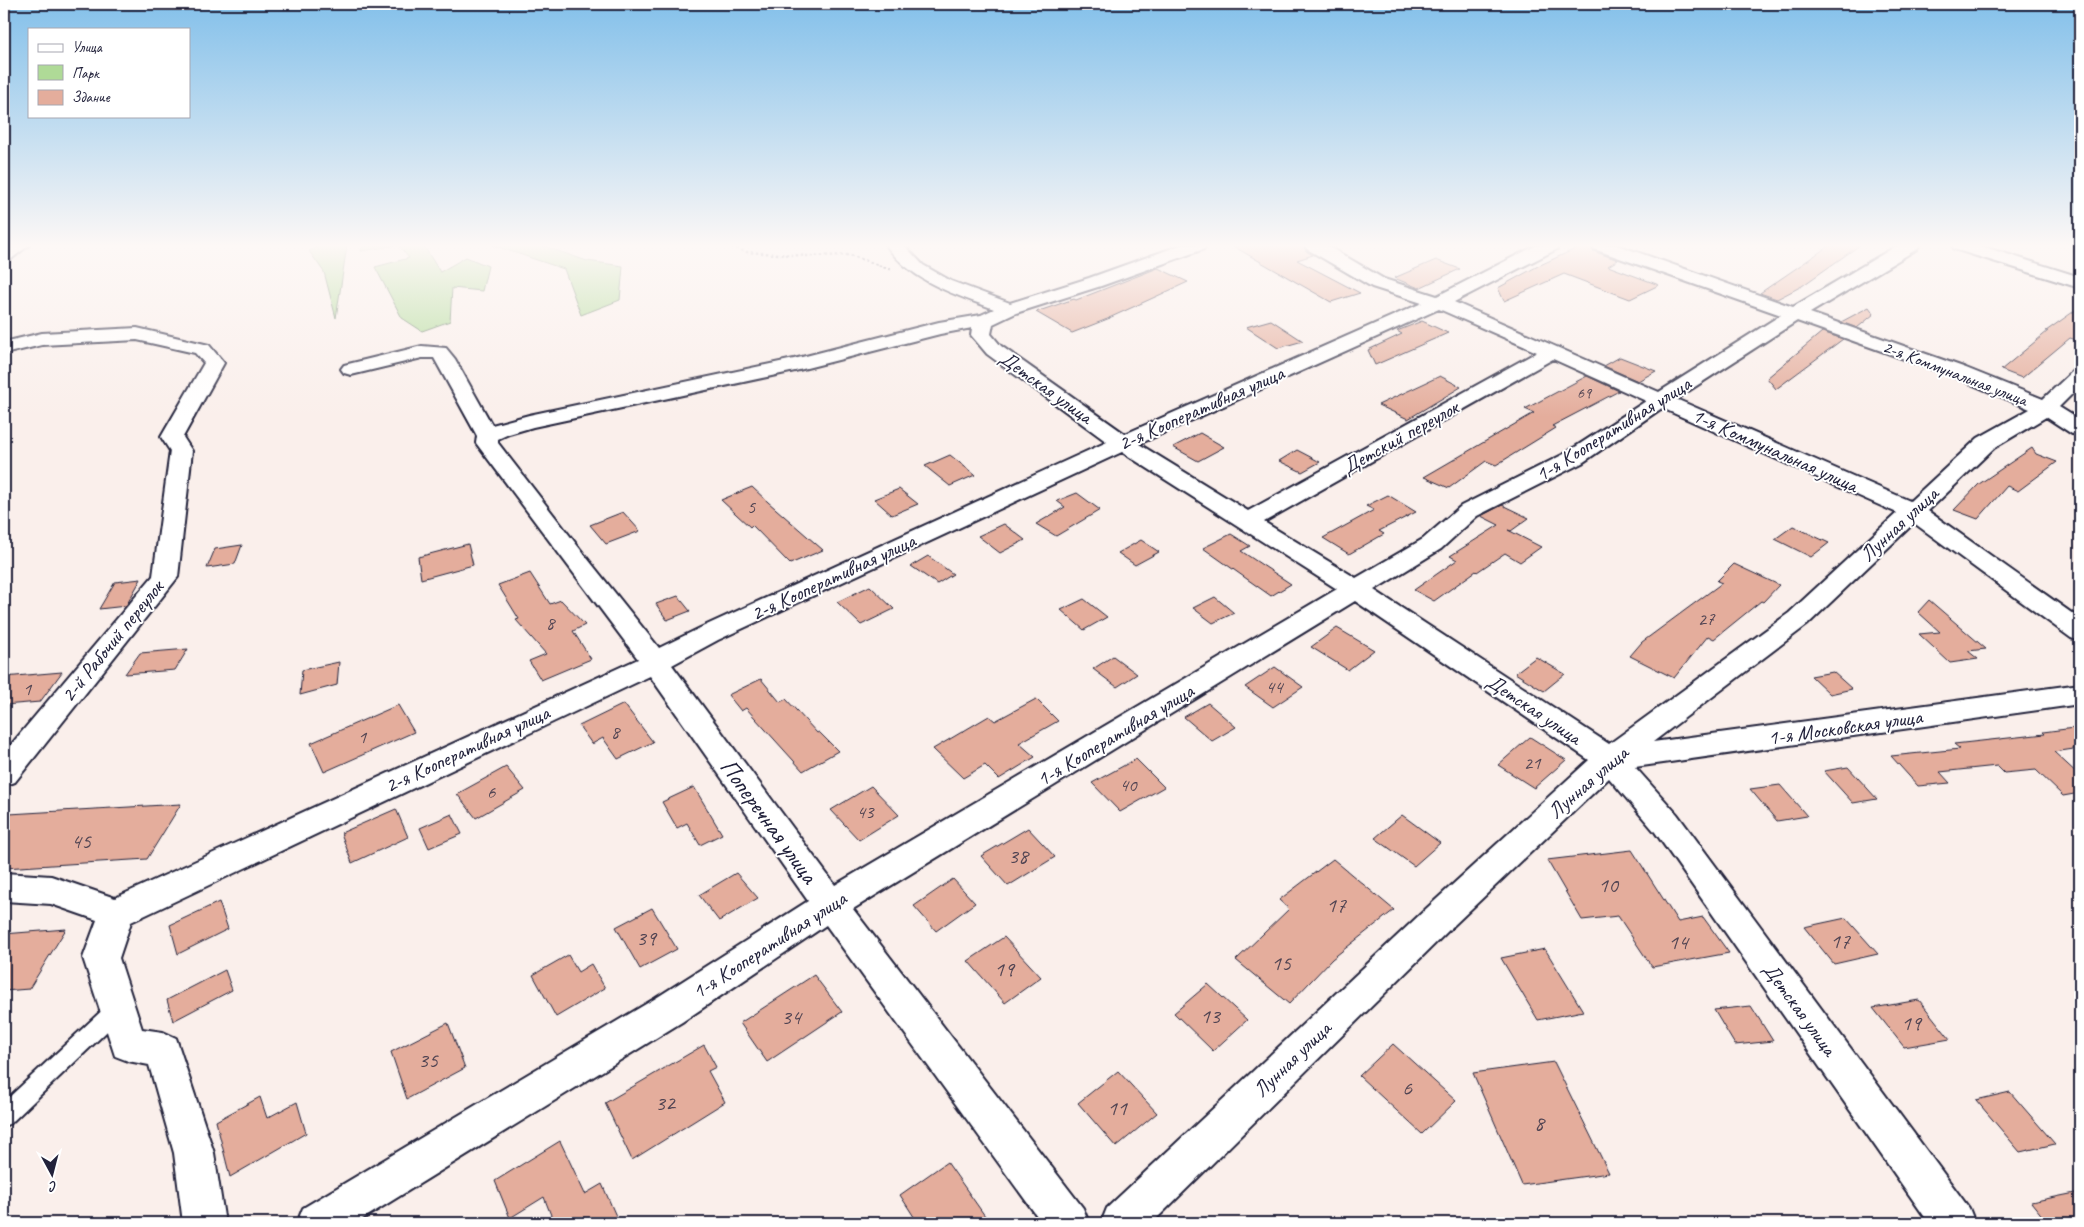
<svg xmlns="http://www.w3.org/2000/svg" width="2084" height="1227" viewBox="0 0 2084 1227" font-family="Caveat,sans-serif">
<rect width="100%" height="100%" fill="#faefeb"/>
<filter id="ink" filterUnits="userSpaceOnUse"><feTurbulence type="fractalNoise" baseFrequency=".02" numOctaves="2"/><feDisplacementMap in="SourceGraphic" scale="10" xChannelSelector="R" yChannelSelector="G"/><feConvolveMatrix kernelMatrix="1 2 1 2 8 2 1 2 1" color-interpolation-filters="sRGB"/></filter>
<g filter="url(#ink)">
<path fill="#afda97" stroke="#687e69" d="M321,245H347L336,318L324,272L309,251Z
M363,245H425V248L440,272L466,257L488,266L482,291L452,288L450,321L422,331L402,318L375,267L409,258L398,245L361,251Z
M492,245H541L587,261L623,266L620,300L581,315L564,269Z"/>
<path fill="#e4ad9c" stroke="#22223b" d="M1231,245H1303L1306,251L1313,255L1297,260L1360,293L1331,302Z
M1584,245H1590L1593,251L1618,260L1608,266L1659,285L1630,299L1564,274L1504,301L1498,288L1538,266Z
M1830,245H1860L1802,286L1777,299L1760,293Z
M1436,260L1460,269L1419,288L1394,278Z
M1158,268L1188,282L1109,318H1110L1072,333L1036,312L1074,299L1076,300Z
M1869,307L1874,314L1857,328L1841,322Z
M2080,307V341L2070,338L2022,378L2001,370L2048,331H2046Z
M1271,320L1303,341L1278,348L1246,327Z
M1422,321L1448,333L1375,365L1368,350L1402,334L1397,331Z
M1822,332L1843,339L1776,389L1767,378Z
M1620,357L1656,371L1638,381L1604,366Z
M1440,376L1461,387L1408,419L1378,405Z
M1587,376L1619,391L1552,426L1556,428L1496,465L1486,461L1449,488L1424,477L1534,413L1525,409Z
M1200,433L1224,447L1198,461L1173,447Z
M2032,448L2036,454L2057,462L2018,491L2007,486L1978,519L1954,510L1979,484Z
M1297,450L1320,462L1302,472L1279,461Z
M950,455L975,475L950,486L925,466Z
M752,487L768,502L823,550L790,564L752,525L750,527L721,500Z
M899,489L918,504L892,515L874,499Z
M1077,493L1100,510L1056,536L1036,524L1065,507L1057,501Z
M1388,495L1416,512L1379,531L1384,534L1349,554L1323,538L1374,510L1366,506Z
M1502,505L1529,518L1511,531L1508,530L1541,547L1520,562L1505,553L1477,572L1476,571L1434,601L1414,590L1457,560L1450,556L1499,525L1481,516Z
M623,512L640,531L606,544L590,525Z
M1004,524L1025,540L1000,553L978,536Z
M1793,526L1829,543L1811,557L1775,539Z
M1231,534L1250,546L1241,551L1291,584L1271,596L1203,548Z
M1141,540L1159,552L1135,565L1118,553Z
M468,544L473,565L421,579L418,557Z
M242,545L235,564L207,568L215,549Z
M928,556L953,574L937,584L911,566Z
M1734,564L1779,585L1763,602L1761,601L1714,639L1708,636L1674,678L1630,656L1642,642L1722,583L1717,581Z
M530,573L550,604L561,600L585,625L573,631L591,659L541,680L529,661L546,654L516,620L519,619L498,585Z
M141,579L126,606L99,609L115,582Z
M870,586L894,609L861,625L837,602Z
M678,596L690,611L667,620L656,604Z
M1215,597L1234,613L1213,623L1193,608Z
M1084,599L1107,617L1084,630L1061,610Z
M1929,600L1986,649L1968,651L1978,659L1950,663L1919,634L1940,632L1918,612Z
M1337,628L1374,650L1348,670L1311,647Z
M188,649L175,670L125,674L140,653Z
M1113,656L1137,674L1117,687L1093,669Z
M1536,657L1565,674L1544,691L1515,673Z
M339,662L337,685L300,695L302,670Z
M1275,667L1303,687L1273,707L1245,687Z
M62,672L40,702L4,705V677Z
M1833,672L1852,689L1830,694L1811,676Z
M761,679L780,702L786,699L817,733L819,732L838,751L803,771L746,708L741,711L728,695Z
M1036,699L1058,721L1019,743L1035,757L999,779L985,765L963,778L933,749L989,716L995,721Z
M1208,703L1236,727L1212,741L1184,717Z
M624,704L653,742L618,759L603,738L592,744L579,726Z
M398,705L414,732L324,772L311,743Z
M2074,728L2080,733V748L2054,752L2080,776V793L2063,796L2036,770L2004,773L1997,766L1940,772L1950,783L1918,786L1891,756L1960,749L1954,744L2045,734L2043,732Z
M1530,737L1566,760L1534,788L1498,765Z
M1136,759L1164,787L1120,812L1092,783Z
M506,767L525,790L476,818L457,794Z
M1848,767L1877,799L1853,803L1824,771Z
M1780,785L1801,809L1807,816L1777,821L1750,789Z
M871,786L899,815L859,840L831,810Z
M694,787L722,834L700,845L687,823L677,828L662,802Z
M181,804L147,859L4,868V822L9,814Z
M396,809L408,837L352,863L341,833Z
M452,814L462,834L429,848L420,828Z
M1402,815L1440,843L1414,866L1375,838Z
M1028,828L1055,857L1008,886L981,856Z
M1632,850L1678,922L1703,917L1729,953L1652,967L1618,916L1582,920L1547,860Z
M1333,859L1394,910L1332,959L1289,1004L1236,960L1289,909L1279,900Z
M736,873L758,898L719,921L699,895Z
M953,879L975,903L936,931L914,906Z
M219,902L228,929L178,954L170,925Z
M652,908L677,949L640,969L616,927Z
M1846,918L1878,954L1834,964L1804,927Z
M66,929L29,989L4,991V934Z
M1004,937L1041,977L1005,1003L968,961Z
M1545,949L1583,1011L1538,1020L1501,958Z
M568,955L578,972L591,964L605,988L556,1017L533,975Z
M225,970L232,990L173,1021L167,1000Z
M814,975L842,1012L767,1062L740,1023Z
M1208,984L1247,1020L1213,1051L1174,1013Z
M1919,1000L1950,1039L1904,1047L1873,1008Z
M1751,1006L1773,1041L1735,1045L1714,1010Z
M448,1023L465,1068L407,1099L391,1052Z
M1393,1044L1456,1101L1422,1134L1359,1076Z
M704,1045L716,1067L708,1071L725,1102L632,1160L605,1103Z
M1554,1062L1609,1173L1522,1185L1473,1073Z
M1118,1071L1157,1113L1116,1147L1078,1103Z
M2010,1092L2055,1144L2020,1152L1976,1100Z
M260,1097L267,1118L297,1102L306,1133L230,1177L216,1121Z
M560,1141L585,1194L602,1184L619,1223H554L544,1197L510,1218L495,1181Z
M947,1162L985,1216L976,1223H918L900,1195Z
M2080,1192V1223H2048L2031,1202Z"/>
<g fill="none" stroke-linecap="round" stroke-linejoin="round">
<defs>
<path id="service" d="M117,1000L124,1003L127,1009L124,1015L11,1123L4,1126V1102L110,1003Z"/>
<path id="minor" d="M9,245H29L10,260L4,261V249Z
M886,245H904L923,265L951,281L1010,303L1089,278L1181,245H1206L1204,249L1101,286L1016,313L993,324L991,334L1001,346L1125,434L1422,303L1372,287L1307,249L1305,245H1326L1384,279L1437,296L1537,245H1559L1557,249L1454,302L1659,392L1781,315L1594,249L1592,245H1617L1793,307L1898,245H1919L1917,249L1810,313L1966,368L2043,399L2073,371L2080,369V386L2059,407L2080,420V435L2072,434L2046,417L1994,448L1928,511L2080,619V641L2071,638L1914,523L1807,625L1653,742L2080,684V704L1635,767L1677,814L1969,1208L1975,1223H1929L1655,832L1609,778L1451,928L1152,1223H1101L1107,1208L1427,908L1589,760L1355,601L853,909L1083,1208L1089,1223H1042L826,925L682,1022L356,1223H297L303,1208L656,998L808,901L650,676L131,922L119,958L142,1029L163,1032L176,1038L214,1153L225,1223H183L174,1153L149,1065L128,1061L115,1056L83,958L97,920L51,904L4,901V873L51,876L115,898L638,659L476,443L477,436L434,358H422L351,375L344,373L341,369L344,365L422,346L446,348L455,359L492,425L529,415L794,359L939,322L981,315L994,309C954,294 912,282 886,245ZM1439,309L1537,352L1248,511L1139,444ZM1797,321L1952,376L2030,409L1978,438L1910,501L1676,399ZM972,328L971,335L987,354L1107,442L700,628L659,648L587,558L498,443V439L509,434L533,427L795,371L940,334ZM1553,359L1646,401L1566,453L1461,506L1423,539L1356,578L1264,522ZM1662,408L1897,513L1789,613L1609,744L1374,590L1441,549L1477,516L1582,463ZM1122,452L1337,589L835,885L672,665L718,640Z
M1952,245H1978L2080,277V288L1954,249Z
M137,328L209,345L224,363L183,437L192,451L178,577L15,782L4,786V753L153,576L170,451L161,437L204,363L195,353L137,340L42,345L4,354V342L42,333Z"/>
</defs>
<use href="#service" stroke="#22223b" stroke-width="4"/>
<use href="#minor" stroke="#22223b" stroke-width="4"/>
<path stroke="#22223b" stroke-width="2.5" stroke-dasharray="2.5 2.5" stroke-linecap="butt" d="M727,245L747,252L810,256L850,255L892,270"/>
<use href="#service" fill="#fff" fill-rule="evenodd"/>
<use href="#minor" fill="#fff" fill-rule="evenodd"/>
</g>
</g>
<linearGradient id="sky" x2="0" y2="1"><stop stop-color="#83c0ea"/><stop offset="0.59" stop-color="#fdf8f6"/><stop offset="1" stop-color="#fdf8f6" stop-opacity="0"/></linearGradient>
<rect width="2084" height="417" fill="url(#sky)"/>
<g text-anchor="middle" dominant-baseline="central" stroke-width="4" stroke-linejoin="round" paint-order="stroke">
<g font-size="16" fill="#524553">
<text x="1584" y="393">69</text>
</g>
<g font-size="18" fill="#22223b" stroke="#fff">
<text transform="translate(1955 373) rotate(21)">2-я Коммунальная улица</text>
</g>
<g font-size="19" fill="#524553">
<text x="751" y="507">5</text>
<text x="1706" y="619">27</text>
<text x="550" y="623">8</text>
<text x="1274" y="687">44</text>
<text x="27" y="689">1</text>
<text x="615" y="732">8</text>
<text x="362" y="737">1</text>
<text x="1532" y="763">21</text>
<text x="1128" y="785">40</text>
<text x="491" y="792">6</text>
<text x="865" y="812">43</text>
</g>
<g font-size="21" fill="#22223b" stroke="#fff">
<text transform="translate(1046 387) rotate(36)">Детская улица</text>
<text transform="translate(1201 408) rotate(-24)">2-я Кооперативная улица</text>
<text transform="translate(1613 429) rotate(-32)">1-я Кооперативная улица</text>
<text transform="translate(1400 437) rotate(-29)">Детский переулок</text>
<text transform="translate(1775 450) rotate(24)">1-я Коммунальная улица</text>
<text transform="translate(1899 524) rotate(-43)">Лунная улица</text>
<text transform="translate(833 577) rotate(-25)">2-я Кооперативная улица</text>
<text transform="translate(112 641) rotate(-51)">2-й Рабочий переулок</text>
<text transform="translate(1534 709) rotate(34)">Детская улица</text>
<text transform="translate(1845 727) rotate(-8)">1-я Московская улица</text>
<text transform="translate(1115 735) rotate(-31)">1-я Кооперативная улица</text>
<text transform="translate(467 749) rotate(-25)">2-я Кооперативная улица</text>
<text transform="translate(1588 782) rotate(-41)">Лунная улица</text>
<text transform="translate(769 945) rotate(-33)">1-я Кооперативная улица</text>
<text transform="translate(1800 1009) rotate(54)">Детская улица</text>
<text transform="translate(1292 1059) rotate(-44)">Лунная улица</text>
</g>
<g font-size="22" fill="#524553">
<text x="81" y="841">45</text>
<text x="1018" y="856">38</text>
<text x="1608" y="885">10</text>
<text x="1336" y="905">17</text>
<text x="646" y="938">39</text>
<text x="1840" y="941">17</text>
<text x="1678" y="942">14</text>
<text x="1281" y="963">15</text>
<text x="1004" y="969">19</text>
<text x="1210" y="1016">13</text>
<text x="791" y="1017">34</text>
<text x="1911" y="1023">19</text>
<text x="428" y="1060">35</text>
<text x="1407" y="1088">6</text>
<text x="665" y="1103">32</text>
<text x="1117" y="1108">11</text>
<text x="1539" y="1123">8</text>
</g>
<g font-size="25" fill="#22223b" stroke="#fff">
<text transform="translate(769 821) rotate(54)">Поперечная улица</text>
</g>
</g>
<rect width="2084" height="1227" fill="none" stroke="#fff" stroke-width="20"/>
<rect x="10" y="10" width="2064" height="1207" fill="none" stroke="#22223b" stroke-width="2" filter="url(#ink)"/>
<rect x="28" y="28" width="162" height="90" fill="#ffffff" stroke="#a7a7b1"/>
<rect x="38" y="44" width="25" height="8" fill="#ffffff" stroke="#a7a7b1"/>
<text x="72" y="52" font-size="15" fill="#22223b">Улица</text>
<rect x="38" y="65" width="25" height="15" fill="#afda97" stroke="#a7a7b1"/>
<text x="72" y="78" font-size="15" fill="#22223b">Парк</text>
<rect x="38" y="90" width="25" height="15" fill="#e4ad9c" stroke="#a7a7b1"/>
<text x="72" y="102" font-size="15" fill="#22223b">Здание</text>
<g transform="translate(52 1174) rotate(173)" stroke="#ffffff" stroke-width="4" paint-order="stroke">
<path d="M0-4L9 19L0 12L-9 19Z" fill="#22223b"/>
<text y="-8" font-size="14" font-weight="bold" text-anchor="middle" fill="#22223b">С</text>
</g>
</svg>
